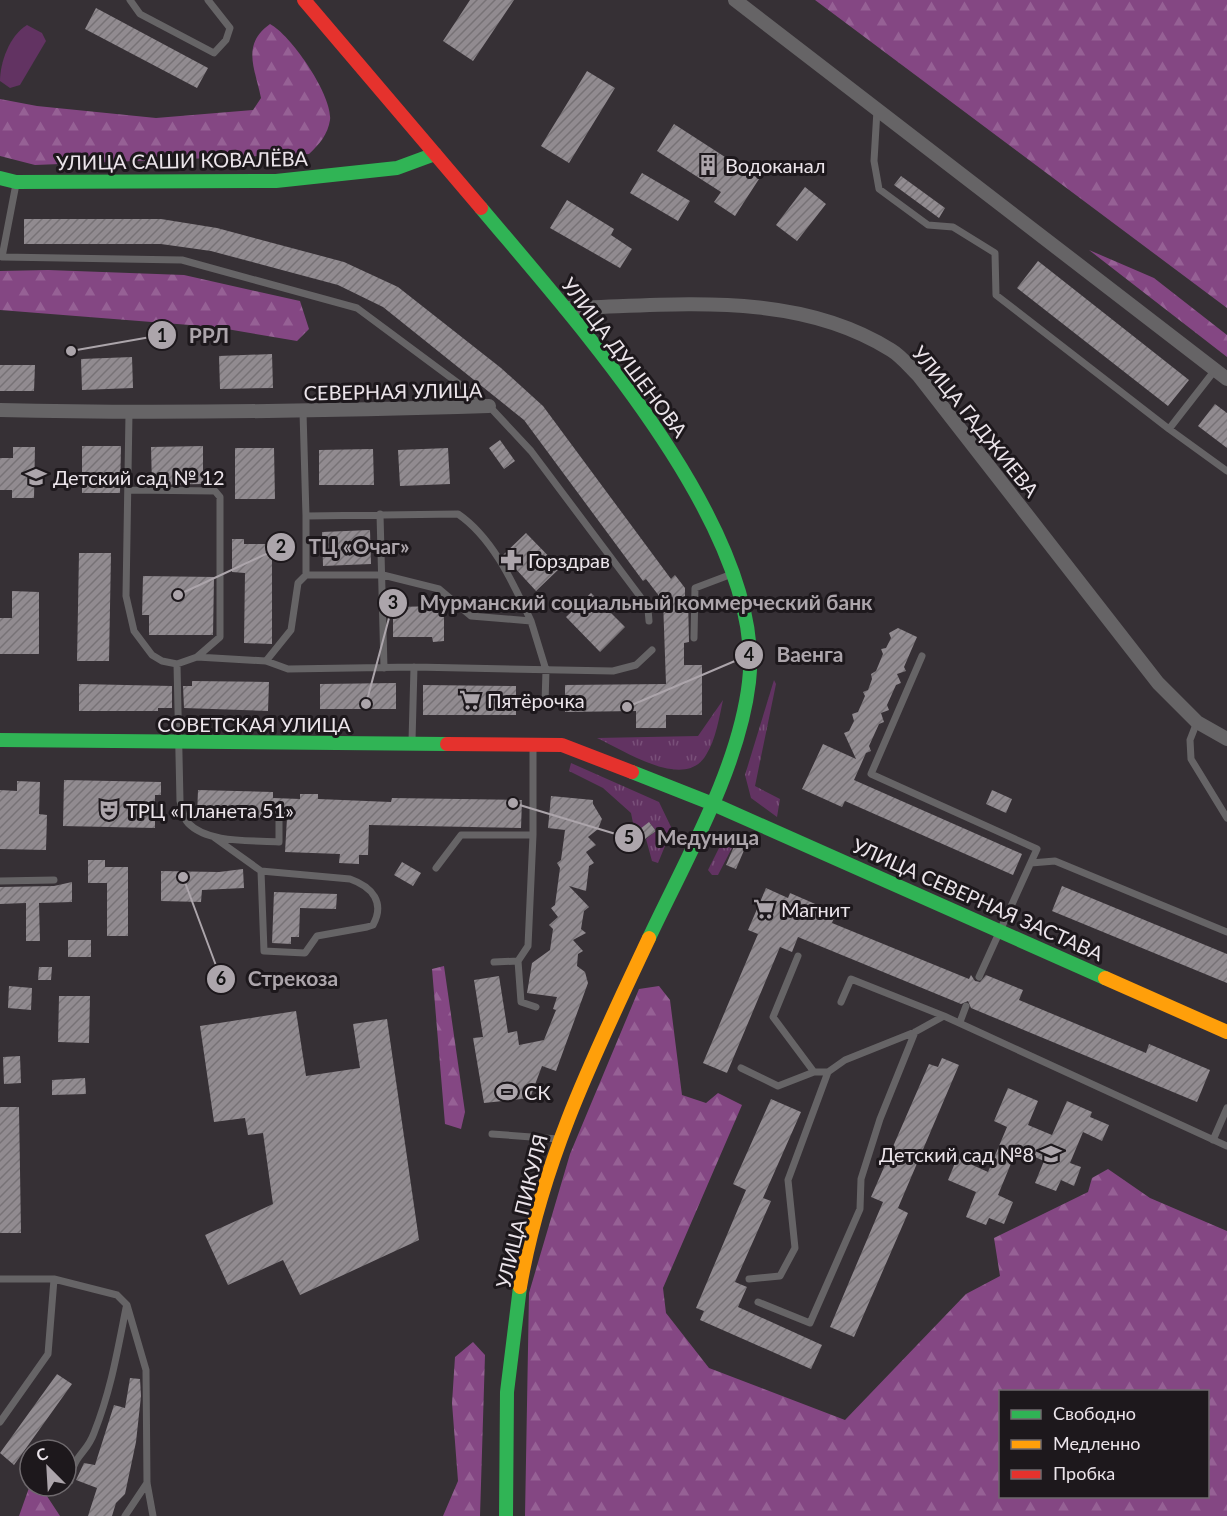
<svg xmlns="http://www.w3.org/2000/svg" width="1227" height="1516" viewBox="0 0 1227 1516" font-family="Lato,sans-serif">
<defs>
<pattern id="grass-tufts" width="24" height="20" patternUnits="userSpaceOnUse" patternTransform="scale(1.5)"><rect width="24" height="20" fill="#623362"/><path d="M3 7l-1-3M5 7V3M7 7l1-3M15 17l-1-3M17 17v-4M19 17l1-3" fill="none" stroke="#795079"/></pattern>
<pattern id="forest-firs" width="22" height="20" patternUnits="userSpaceOnUse" patternTransform="scale(1.5)"><rect width="22" height="20" fill="#844783"/><path d="M5 1l3.5 6h-7zM16 11l3.5 6h-7z" fill="#966195"/></pattern>
<pattern id="building-hatch" width="6" height="6" patternUnits="userSpaceOnUse" patternTransform="scale(1.5)"><rect width="6" height="6" fill="#918b90"/><path d="M-1 1l2-2M0 6l6-6M5 7l2-2" fill="none" stroke="#777276"/></pattern>
</defs>
<rect width="100%" height="100%" fill="#363035"/>
<path fill="url(#grass-tufts)" d="M774,680L776,684L755,786L780,799L777,817L751,798L745,775Z
M723,700C719,718 716,739 706,755C685,791 625,751 597,738L698,736Z
M571,763L659,802L672,829L658,863L652,861L646,839L656,831L650,823L635,833L631,813L603,788L569,771Z
M736,833L744,841L745,848L734,844L718,875H712L708,870L722,842Z"/>
<path fill="url(#forest-firs)" fill-rule="evenodd" d="M815,0H1227V308Z
M270,24C291,35 333,96 330,120C328,134 319,145 309,154L35,165L0,156V99L37,106L156,118L253,110L261,98C255,68 241,45 270,24Z
M1089,250L1154,278L1227,335V357Z
M48,270L184,275L300,301L309,329L297,341L215,327L0,310V271Z
M444,966L465,1112L461,1129L445,1124L432,969Z
M659,986L670,1000L682,1095L706,1103L718,1093L742,1105L663,1288L666,1313L709,1368L845,1420L966,1294L1000,1276L994,1238L1088,1192L1092,1178L1108,1169L1150,1198L1227,1231V1516H525L529,1293L570,1154L639,989ZM1000,1392H1208V1496H1000Z
M473,1342L485,1355L480,1516H443L458,1481L452,1403L455,1357Z
M30,1485L41,1487L60,1516H19Z"/>
<path fill="#623362" d="M27,25L42,33L46,41L20,85L10,88L0,81C0,63 9,36 27,25Z"/>
<path fill="url(#building-hatch)" d="M470,0H514L473,61L443,41Z
M96,8L208,68L197,88L85,29Z
M587,71L615,88L569,163L541,146Z
M674,124L759,179L735,216L714,202L721,192L657,151Z
M642,173L690,201L678,221L630,193Z
M901,176L945,208L939,218L894,185Z
M805,187L826,204L797,241L776,225Z
M567,200L614,229L611,235L632,249L620,268L550,228Z
M24,219H161L217,228L344,262L398,287L501,368L543,406L671,579L675,575L685,588V598H688L689,642L684,643V665H702V715H666V728H636V711L565,712V685L666,684L663,601L646,579L643,581L524,420L383,307L338,285L211,251L161,244H24Z
M1038,261L1189,380L1168,406L1017,288Z
M272,354L273,388L220,389L219,356Z
M132,357L133,388L82,390L81,359Z
M0,365H35L34,391H0Z
M1215,404L1227,413V448L1198,426Z
M500,440L515,461L504,469L489,448Z
M82,446H121L120,493H82Z
M203,446V484L152,485L151,447Z
M13,447H35L34,498H12V490H0V458H13Z
M235,448H274L275,499H235Z
M448,448L450,484L400,486L398,450Z
M373,449L374,485H319V450Z
M370,530L371,564L323,566L322,532Z
M526,533L560,568L536,591L503,555Z
M232,539H244V544H272V644L244,643L245,573L232,572Z
M79,553H111L109,661H77Z
M143,576L214,577L213,635H149V615H142Z
M12,591L39,592V654H0V618H12Z
M591,593L625,627L600,652L566,617Z
M444,606V641L433,642L432,637H393V607Z
M898,628L917,637L904,667L906,671L897,674L901,683L896,685L887,705L889,710L881,713L884,722L879,724L869,746L871,751L866,753L854,780L1022,854L1013,875L845,801L842,807L802,789L823,744L856,759L844,733L849,731L854,721L852,714L858,712L865,696L863,692L868,690L872,679L871,674L876,671L883,654L881,649L886,648L891,638L889,633Z
M192,681L269,682L268,711L184,708L183,686H192Z
M396,683V709H320V684Z
M79,684L172,686V708H158V711H79Z
M423,685L516,686V715H423Z
M64,780L161,782V795H155V828L63,826Z
M17,781L40,782L39,814L47,815L46,850L0,849V790L17,791Z
M198,790L273,792V798L300,799V794H318V799L391,802L392,798L522,800L521,828L369,825L368,855H359V864L339,863L340,854L285,852L287,818L281,811H276L273,818L197,816Z
M992,790L1012,799L1006,813L986,804Z
M551,796L593,800V804L602,819L598,829L588,837L596,845L586,852L594,863L589,866L586,891L569,886L589,907L584,911L581,929L586,933L573,940L583,951L578,954L577,966L585,972L588,983L556,1071L542,1066L530,1098L484,1103L473,1038L483,1037L474,980L499,976L508,1033L517,1031L519,1045L544,1040L556,1010L553,1009L557,997L527,993L532,963L550,950L553,929L549,925L558,917L551,908L555,905L560,868L557,863L561,860L565,830L548,828Z
M649,822L656,831L641,842L635,833Z
M735,844L745,848L736,869L726,865Z
M88,860H105V867H128V936H107V883H88Z
M402,862L421,873L413,886L394,875Z
M243,869L244,888L202,890L201,902L161,901V871L219,872Z
M72,882V902L39,903L40,941H26V903L0,904V887L54,886Z
M1062,886L1227,954V983L1052,911Z
M766,888L788,898L790,893L836,913L832,923L969,979L971,975L975,981L980,982L986,975L1023,990L1019,1000L1146,1053L1149,1044L1210,1070L1197,1102L971,1008L968,1001L961,1004L798,937L792,952L780,947L727,1073L703,1063L758,934L748,930Z
M274,892L337,894L336,909L300,908L299,937H291V944L272,943Z
M68,940H91V957H68Z
M39,967H52L51,980H38Z
M9,986L32,988L31,1010L8,1008Z
M59,996H90L89,1043L58,1042Z
M296,1011L306,1076L360,1068L353,1024L387,1019L419,1240L300,1295L283,1260L228,1285L205,1235L273,1204L263,1133L248,1135L245,1118L214,1122L200,1026Z
M20,1056L21,1083L4,1084L3,1057Z
M942,1058L959,1065L898,1208L908,1213L854,1337L830,1327L883,1202L871,1197L929,1064L938,1067Z
M85,1078L86,1094L52,1095V1080Z
M1008,1088L1038,1101L1028,1125L1052,1135L1067,1101L1092,1112L1090,1117L1109,1125L1102,1141L1083,1132L1070,1163L1081,1167L1074,1186L1061,1180L1056,1191L1035,1183L1044,1161L1017,1149L998,1195L1013,1202L1004,1224L989,1218L986,1225L966,1217L976,1192L948,1180L957,1158L988,1172L1007,1127L994,1121Z
M771,1099L801,1112L763,1198L771,1201L735,1282L747,1287L738,1307L822,1345L811,1369L700,1320L704,1311L696,1308L746,1190L733,1184Z
M0,1107H19L21,1233H0Z
M57,1374L72,1384L14,1465L0,1453Z
M130,1378L140,1379L141,1396L136,1442L125,1494L116,1503L112,1516H88L97,1488L76,1480L84,1463L95,1465L114,1405L125,1408Z"/>
<g fill="none" stroke-linecap="round" stroke-linejoin="round">
<path stroke="#666466" stroke-width="7" d="M130,0L140,14L214,53L226,40L230,28L208,0
M877,110L874,161L879,189L928,225L953,227L995,253L996,295L1169,429L1227,471
M16,184L2,257L182,260L357,308L489,406L531,451L639,595L648,609L649,621
M303,412L306,516
M129,413L126,596L134,631L152,655L162,661L177,664L180,801C182,807 183,818 188,823C208,844 252,840 279,842V816
M1169,429L1215,370
M129,490L215,491L220,497V637L197,657L177,664
M380,514L384,668
M306,575H383L439,589L471,616L531,621L546,670L545,703
M694,638L695,588L732,574
M922,656L871,774L1037,849L979,977
M197,657L266,661L288,669L414,667L613,671L636,665L652,650
M266,661L291,630L298,583L306,575V516L458,514C493,538 513,583 531,621
M1197,722L1190,740L1191,759L1227,818
M412,741L414,667
M533,835L528,946L518,961L521,1002L536,1007
M215,838L261,871L350,879C373,887 385,903 373,925L367,927L317,936L305,953L264,951L261,871
M1031,863L1055,861L1227,932
M436,868L461,835H533V747
M0,881L54,880
M798,956L773,1017L814,1072
M494,962L518,961
M944,1016L1227,1146
M960,1022L966,1006
M741,1068L778,1086L814,1072H828
M492,1134L558,1139
M1213,1140L1227,1108
M0,1279H54L48,1354L0,1422
M54,1279L117,1295L127,1305L146,1370L147,1483L153,1516
M749,1279L780,1276L795,1248L788,1180L828,1072L845,1060L915,1032L944,1016L851,979L841,1002
M758,1302L810,1323L860,1209L861,1179L880,1119L915,1032
M70,1481C74,1453 86,1455 94,1433C111,1390 117,1353 126,1308
M125,1516L147,1483"/>
<path stroke="#666466" stroke-width="14" d="M735,0L1227,379
M565,308C674,306 794,289 891,350C901,356 909,366 918,375L1158,683L1197,722L1227,739
M0,410C163,414 326,411 489,406"/>
<path stroke="#30b455" stroke-width="14" d="M0,178L16,182L276,181L397,168L435,154
M481,208C574,319 767,530 749,682C739,768 686,859 649,938
M0,740L447,744
M632,772L713,804L1105,978
M506,1516L507,1392L520,1287"/>
<path stroke="#ff9f0a" stroke-width="14" d="M1105,978L1227,1032
M520,1287C542,1160 595,1053 649,938"/>
<path stroke="#e5322d" stroke-width="14" d="M304,0L481,208
M447,744L562,745L632,772"/>
</g>
<defs>
<symbol id="building-bare" viewBox="-9 -9 18 18"><path d="M-4-6H4V6H1V3H-1V6H-4ZM-2.5-4.3h1.7v1.8h-1.7ZM.8-4.3h1.7v1.8H.8ZM-2.5-1h1.7V.8h-1.7ZM.8-1h1.7V.8H.8Z" fill="#aca5ab" stroke="#1d181c" stroke-width="2.5" paint-order="stroke"/></symbol>
<symbol id="school-bare" viewBox="-9 -9 18 18"><path d="M0-5L7-2L0 1L-7-2ZM-4 1L0 2.5L4 1V4Q0 6-4 4Z" fill="#aca5ab" stroke="#1d181c" stroke-width="2.5" paint-order="stroke"/></symbol>
<symbol id="pharmacy-bare" viewBox="-9 -9 18 18"><path d="M-2-6h4v4h4v4h-4v4h-4v-4h-4v-4h4Z" fill="#aca5ab" stroke="#1d181c" stroke-width="2.5" paint-order="stroke"/></symbol>
<symbol id="supermarket-bare" viewBox="-9 -9 18 18"><path d="M-6-5.5h2.5l.6 2H6L4.5 2H-2.5L-4.4-4H-6ZM-1.5 3.2a1.3 1.3 0 1 0 .1 0ZM3 3.2a1.3 1.3 0 1 0 .1 0Z" fill="#aca5ab" stroke="#1d181c" stroke-width="2.5" paint-order="stroke"/></symbol>
<symbol id="theatre-bare" viewBox="-9 -9 18 18"><path d="M-5-5.5Q0-4 5-5.5V0Q5 5 0 6Q-5 5-5 0ZM-3.3-2.5H-1v1.5H-3.3ZM1-2.5H3.3v1.5H1ZM-2.8 1Q0 5.5 2.8 1Z" fill="#aca5ab" stroke="#1d181c" stroke-width="2.5" paint-order="stroke"/></symbol>
<symbol id="stadium-bare" viewBox="-9 -9 18 18"><path d="M0-5a6.5 5 0 1 0 0 10a6.5 5 0 1 0 0-10ZM-3.5-1.8h7v3.6h-7Z" fill="#aca5ab" stroke="#1d181c" stroke-width="2.5" paint-order="stroke"/></symbol>
</defs>
<g fill-rule="evenodd">
<use href="#building-bare" x="693" y="150" width="30" height="30"/>
<use href="#school-bare" x="21" y="462" width="30" height="30"/>
<use href="#pharmacy-bare" x="496" y="545" width="30" height="30"/>
<use href="#supermarket-bare" x="455" y="685" width="30" height="30"/>
<use href="#theatre-bare" x="94" y="795" width="30" height="30"/>
<use href="#supermarket-bare" x="749" y="894" width="30" height="30"/>
<use href="#stadium-bare" x="492" y="1077" width="30" height="30"/>
<use href="#school-bare" x="1036" y="1139" width="30" height="30"/>
</g>
<g text-anchor="middle" dominant-baseline="central" stroke-width="6" stroke-linejoin="round" paint-order="stroke">
<g font-size="20" fill="#ebe4ea" stroke="#1d181c">
<text transform="translate(182 160) rotate(-1)">УЛИЦА САШИ КОВАЛЁВА</text>
<text transform="translate(625 357) rotate(53)">УЛИЦА ДУШЕНОВА</text>
<text transform="translate(393 391) rotate(-1)">СЕВЕРНАЯ УЛИЦА</text>
<text transform="translate(976 421) rotate(51)">УЛИЦА ГАДЖИЕВА</text>
<text x="254" y="724">СОВЕТСКАЯ УЛИЦА</text>
<text transform="translate(978 899) rotate(24)">УЛИЦА СЕВЕРНАЯ ЗАСТАВА</text>
<text transform="translate(521 1211) rotate(-76)">УЛИЦА ПИКУЛЯ</text>
</g>
<g font-size="20" fill="#ebe4ea" stroke="#1d181c" text-anchor="start">
<text x="725" y="165">Водоканал</text>
<text x="53" y="477">Детский сад № 12</text>
<text x="528" y="560">Горздрав</text>
<text x="487" y="700">Пятёрочка</text>
<text x="126" y="810">ТРЦ «Планета 51»</text>
<text x="781" y="909">Магнит</text>
<text x="524" y="1092">СК</text>
<text x="1034" y="1154" text-anchor="end">Детский сад №8</text>
</g>
</g>
<path fill="none" stroke="#aca5ab" stroke-width="2" d="M71 351L162 335M178 595L281 547M366 704L393 603M627 707L749 655M513 803L629 838M183 877L221 979"/>
<g fill="#aca5ab" stroke="#1d181c" stroke-width="2">
<circle cx="71" cy="351" r="6"/>
<circle cx="178" cy="595" r="6"/>
<circle cx="366" cy="704" r="6"/>
<circle cx="627" cy="707" r="6"/>
<circle cx="513" cy="803" r="6"/>
<circle cx="183" cy="877" r="6"/>
<circle cx="162" cy="335" r="15"/>
<circle cx="281" cy="547" r="15"/>
<circle cx="393" cy="603" r="15"/>
<circle cx="749" cy="655" r="15"/>
<circle cx="629" cy="838" r="15"/>
<circle cx="221" cy="979" r="15"/>
</g>
<g font-size="18" text-anchor="middle" font-weight="bold" fill="#111">
<text x="162" y="342">1</text>
<text x="281" y="553">2</text>
<text x="393" y="609">3</text>
<text x="749" y="661">4</text>
<text x="629" y="844">5</text>
<text x="221" y="985">6</text>
</g>
<g font-size="21" text-anchor="middle" font-weight="bold" fill="#aca5ab" stroke="#1d181c" stroke-width="6" stroke-linejoin="round" paint-order="stroke">
<text x="209" y="343">РРЛ</text>
<text x="359" y="554">ТЦ «Очаг»</text>
<text x="646" y="610">Мурманский социальный коммерческий банк</text>
<text x="810" y="662">Ваенга</text>
<text x="708" y="845">Медуница</text>
<text x="293" y="986">Стрекоза</text>
</g>
<rect x="999" y="1390" width="210" height="108" fill="#1d181c" stroke="#6f6a6e" stroke-width="1.5"/>
<rect x="1011" y="1410" width="30" height="9" fill="#30b455" stroke="#6f6a6e" stroke-width="1.5"/>
<text x="1053" y="1420" font-size="18" fill="#ebe4ea">Свободно</text>
<rect x="1011" y="1440" width="30" height="9" fill="#ff9f0a" stroke="#6f6a6e" stroke-width="1.5"/>
<text x="1053" y="1450" font-size="18" fill="#ebe4ea">Медленно</text>
<rect x="1011" y="1470" width="30" height="9" fill="#e5322d" stroke="#6f6a6e" stroke-width="1.5"/>
<text x="1053" y="1480" font-size="18" fill="#ebe4ea">Пробка</text>
<g transform="translate(48 1468) rotate(336)"><circle r="28" fill="#1d181c" stroke="#6f6a6e" stroke-width="1.5"/>
<path d="M0-4.5L10 22L0 15L-10 22Z" fill="#aca5ab"/>
<text y="-9" font-size="16" font-weight="bold" text-anchor="middle" fill="#ebe4ea">С</text>
</g>
</svg>
